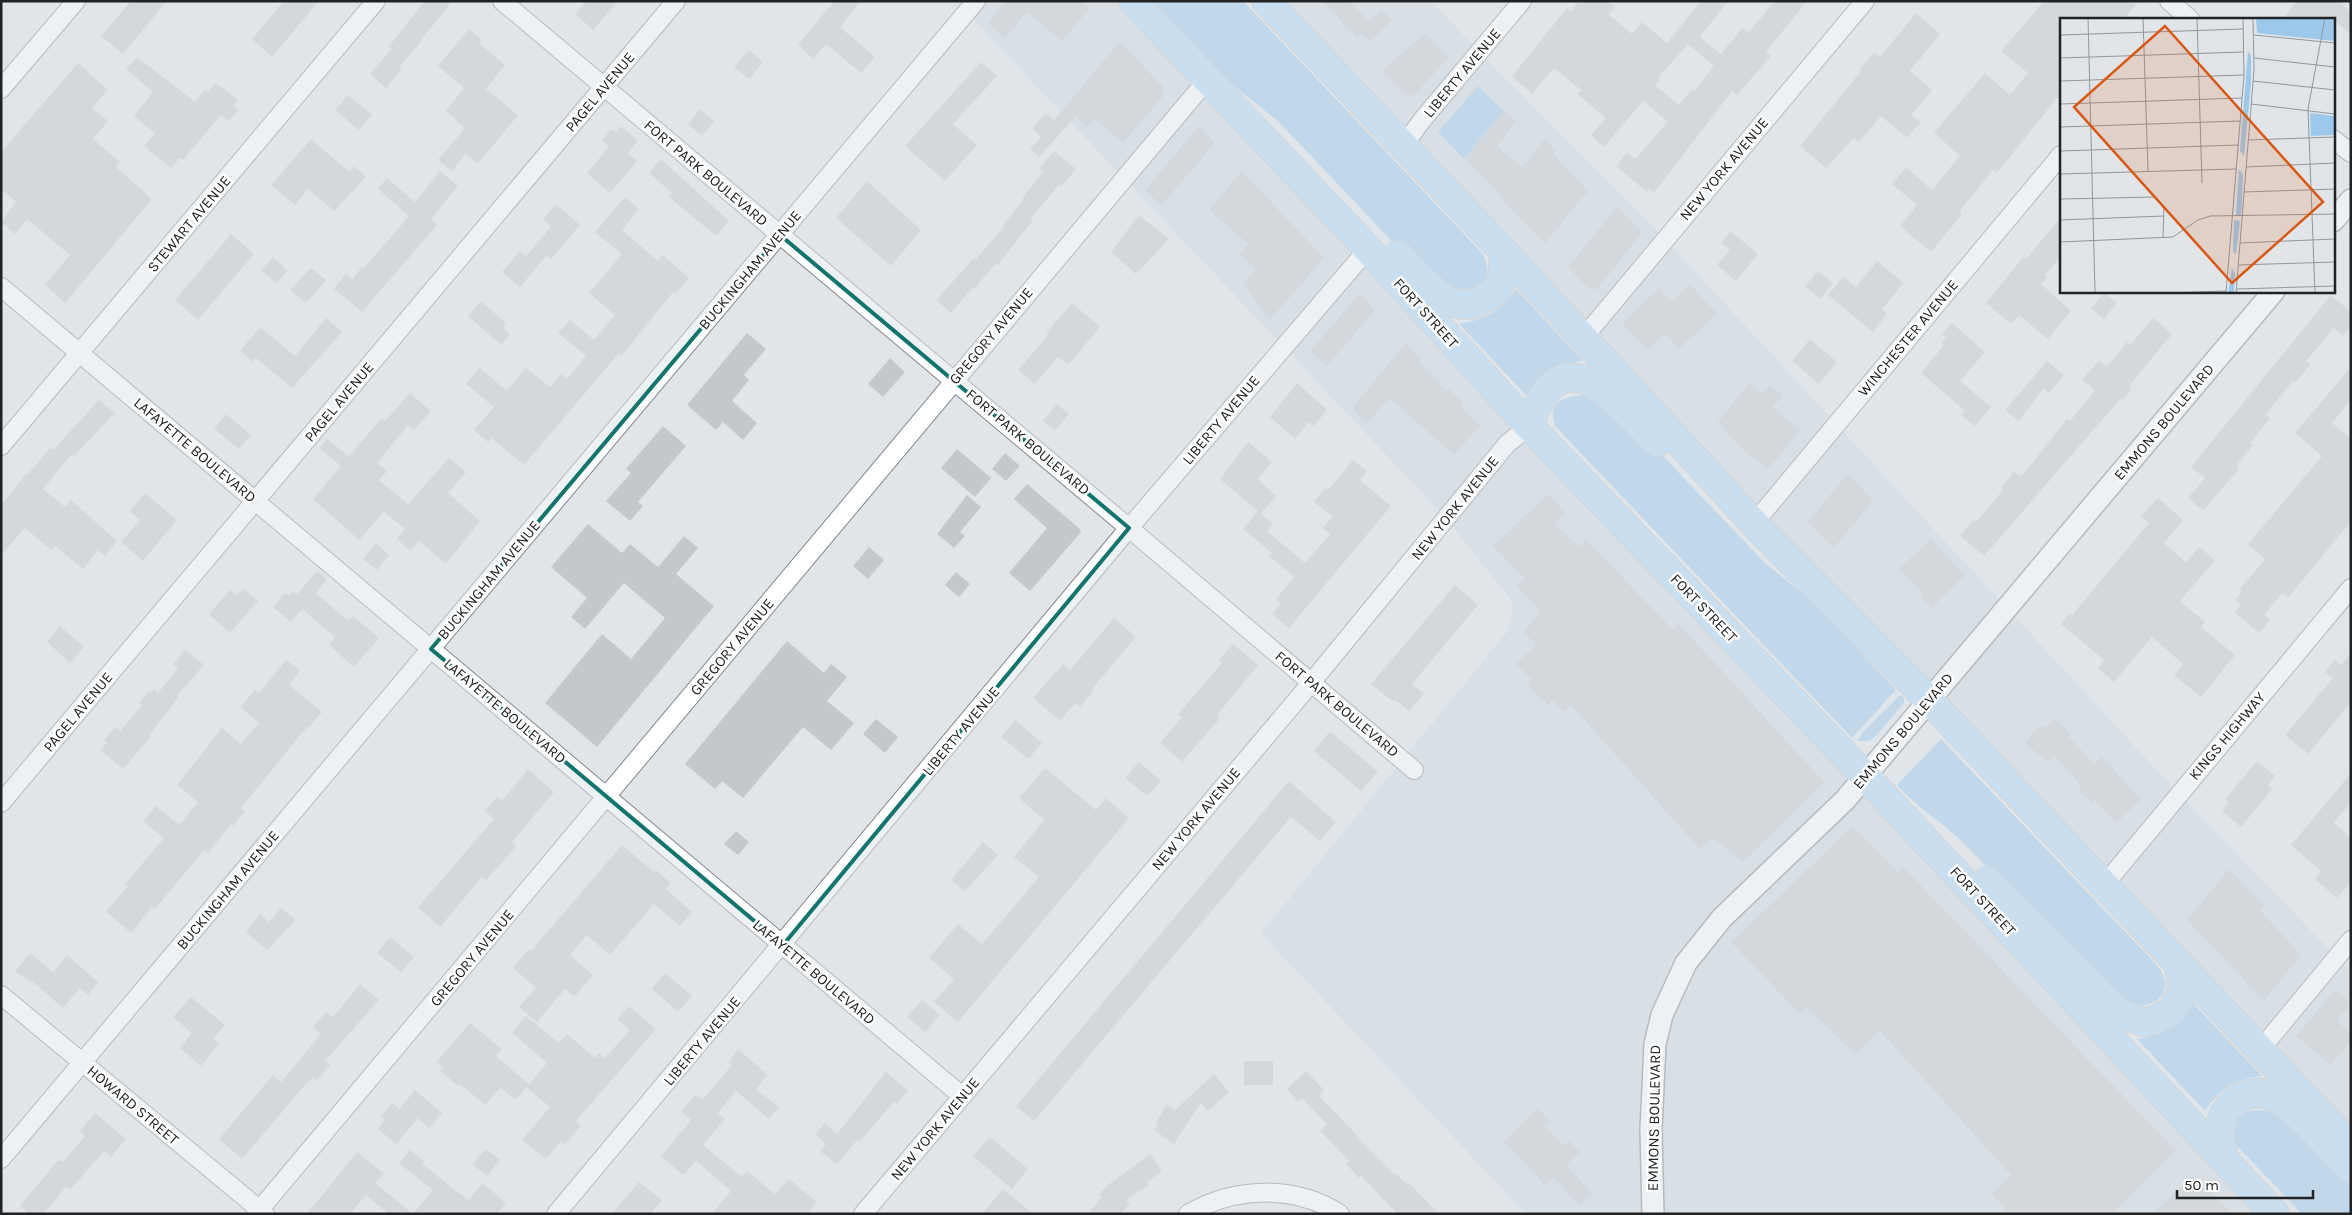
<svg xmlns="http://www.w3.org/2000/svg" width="2352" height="1215" viewBox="0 0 2352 1215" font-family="Karla,sans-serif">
<rect width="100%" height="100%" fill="#e0e5e9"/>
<path fill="#ced9e3" d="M956,1H1133L2275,1214H1526L1261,933L1507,632L1512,617V601L1446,518Z
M1266,1H1431L1494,67L1665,239L2179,794L2351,972V1146Z"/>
<path fill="#9cc8ec" d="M1153,1H1243L1482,253C1498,281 1474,299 1447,288C1439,285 1430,279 1423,274L1278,121L1230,83Z
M1478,86L1504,111L1464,159L1438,132Z
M1516,289L1583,361C1555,364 1542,372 1527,396L1459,324C1487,319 1500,311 1516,289Z
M1580,395L1602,399L1620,411L1765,563L1812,601L1896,690L1852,738L1555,426C1548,402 1560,399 1580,395Z
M1900,695L1904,698V703L1874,738L1868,741H1857L1862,733Z
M1941,739L2156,964C2182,997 2146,1015 2118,999C2096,987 2078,966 2061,948C2027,911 1994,872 1957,837C1937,819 1915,805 1897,785Z
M2193,1003L2262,1076C2237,1079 2219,1089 2205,1111L2137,1039C2163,1035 2178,1024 2193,1003Z
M2264,1110L2282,1115L2351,1181V1214H2302L2235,1144L2232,1135L2237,1116L2247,1111Z"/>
<path fill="#c4c8cc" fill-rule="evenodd" d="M131,1H167L123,54L101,36Z
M284,1H319L272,57L252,39Z
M425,1H453L420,41L421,42L399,67L401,69L386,88L370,74L392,48L389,46Z
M586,1H618L593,30L575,14Z
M834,1H861L840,27L875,57L861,73L826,44L813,59L798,45Z
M1006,1H1082L1089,9L1062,41L1027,12L1004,39L988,23Z
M1322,1H1349L1369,22L1381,10L1392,20L1370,42L1362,34L1357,38Z
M1579,1H1608L1615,7L1609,15L1632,34L1642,22L1667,43L1701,1H1728L1700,37L1721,54L1742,28L1748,33L1775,1H1807L1766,52L1771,56L1737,95L1732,91L1654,193L1649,189L1647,192L1616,166L1627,152L1635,159L1668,122L1643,101L1604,147L1591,135L1606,118L1577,94L1581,90L1554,68L1532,94L1512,76L1567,8L1571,12ZM1688,44L1714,66L1694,91L1692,89L1679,105L1655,85L1660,80L1658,78Z
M2044,1H2139L2124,19H2061V93L1997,173L1993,170L1959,212L1962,214L1931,252L1900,226L1917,205L1892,184L1906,167L1932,190L1960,156L1934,133L1985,73L2010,95L2028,73L2001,51Z
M2297,1H2338L2351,12V35L2333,19H2283Z
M1916,13L1940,34L1910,71L1932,90L1911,115L1921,122L1907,138L1881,116L1859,142L1854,138L1826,168L1800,146L1862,70L1860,69L1874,52L1880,57Z
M469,29L482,40L479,43L505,65L486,89L518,115L478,164L465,154L452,171L438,160L465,128L446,111L464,88L438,66Z
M1425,33L1448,57L1415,95L1407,96L1382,71Z
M1120,41L1162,86L1163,96L1123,143L1095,119L1087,128L1076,116L1039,157L1030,149L1041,137L1032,129L1046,113L1054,120Z
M749,50L763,62L749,79L734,67Z
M137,57L195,102L205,89L208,92L216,83L238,100L233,106L238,110L229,121L221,115L183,160L180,158L171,168L144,146L155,133L134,116L153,92L126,69Z
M981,62L997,76L953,124L977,145L945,181L905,146Z
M78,63L108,90L92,108L108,121L93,139L120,162L116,167L152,199L65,303L45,285L70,255L27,219L15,234L1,222L16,202L1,189V152Z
M348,95L372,115L359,130L335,110Z
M700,109L714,121L702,136L688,124Z
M1504,111L1516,122L1497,146L1522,167L1545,139L1556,151L1554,155L1588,191L1545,243L1498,195L1500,193L1464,159Z
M621,126L638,141L628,153L637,161L610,193L587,173L609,147L602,140L612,129L616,132Z
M1199,126L1215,143L1161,206L1145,190Z
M311,139L349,172L354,166L366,177L334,211L308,189L295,205L271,185Z
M1054,151L1076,169L1061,187L1059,185L1031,218L1033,220L998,265L996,263L974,289L973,287L951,313L936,300L974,258L976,259L1004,226L1003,225L1024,199L1022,198L1043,172L1039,169Z
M661,159L729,221L716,236L669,197L672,193L649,173Z
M440,171L458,186L431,219L437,225L362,312L334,289L346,273L352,279L362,267L364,268L409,216L378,189L387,178L415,202Z
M1242,171L1324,258L1270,320L1243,284L1256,269L1239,254L1248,244L1209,210Z
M867,181L921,230L891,266L836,218Z
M625,197L639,209L622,230L658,261L663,255L689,278L676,293L674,291L622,355L619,353L524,465L491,438L488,442L474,430L494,407L466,384L480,368L507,391L526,368L550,387L561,374L567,379L586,356L558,333L570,320L594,340L615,315L589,293L622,254L595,232Z
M556,204L580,225L551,259L547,255L520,287L502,272L520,251L526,256L551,227L543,219Z
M1617,207L1642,233L1597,289H1589L1568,267Z
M1139,215L1169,239L1136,274L1111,252Z
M2061,217V257L2045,275L2047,277L2041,284L2071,311L2048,339L2019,315L2011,324L1986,303L2023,257L2026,259Z
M1731,231L1758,254L1736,281L1717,265L1730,250L1721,243Z
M231,234L254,254L198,320L175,300Z
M273,257L288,271L276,283L261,270Z
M1877,261L1904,283L1882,309L1887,314L1873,332L1828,295L1843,277L1856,287Z
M311,268L326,280L306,303L290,290Z
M1818,271L1833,283L1820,299L1805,286Z
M1690,284L1717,314L1679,349L1665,334L1647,350L1622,324L1659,288L1672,301Z
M1360,293L1375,310L1327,366L1310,351Z
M2104,293L2117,303L2104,319L2091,308Z
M2331,295L2351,312V326L2343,336L2334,328L2306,361L2311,364L2295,383L2293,381L2265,415L2270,418L2250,443L2253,445L2236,466L2239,469L2203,511L2188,498L2205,478L2191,467Z
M481,301L506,323L503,328L510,334L501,345L468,316Z
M1072,303L1100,327L1068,365L1058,357L1035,384L1018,370L1048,335L1046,333Z
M326,318L342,332L292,388L256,358L253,362L240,351L260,327L295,356Z
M2153,318L2172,334L2129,386L2132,389L2123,400L2121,398L1984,556L1960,536L1973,520L1976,522L2003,490L2001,488L2014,472L2021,477L2067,419L2070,421L2095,390L2082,380L2099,360L2107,367L2127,342L2130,345Z
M1952,323L1985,352L1960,381L1991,407L1975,426L1961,415L1965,411L1921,373L1944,345L1941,343L1946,338L1942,334Z
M747,333L766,349L744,375L749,380L732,401L757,423L743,440L723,422L716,430L687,405Z
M1810,339L1837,362L1819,384L1792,361Z
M1406,343L1421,359L1419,362L1447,391L1449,389L1465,405L1462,407L1480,425L1454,455L1389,398L1367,424L1352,408Z
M890,358L905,372L883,397L868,384Z
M2047,361L2064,375L2049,393L2044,388L2019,421L2005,410Z
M2351,367V400L2332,423L2351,439V521L2288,598L2282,593L2264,615L2270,620L2259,633L2235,613L2241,605L2235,600L2242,591L2240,589L2265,559L2248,544L2322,456L2295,433Z
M1297,383L1327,410L1314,426L1309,422L1295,439L1270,417Z
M1749,383L1762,394L1770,385L1783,395L1773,407L1800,430L1768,470L1738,445L1718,422Z
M410,393L431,411L414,430L408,425L377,463L387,471L379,480L408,504L449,458L466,472L448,493L480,521L446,564L419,541L410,551L397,539L405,529L384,512L359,540L313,499L341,466L319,448L327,439L349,456L382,418L385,421Z
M99,400L115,413L74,456L72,454L43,489L65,507L71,500L117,541L105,556L98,550L83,569L55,546L51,550L25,528L1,555V505L26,474L27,475L50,448L53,450Z
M1057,404L1069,414L1055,431L1043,421Z
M226,414L251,435L239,449L214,429Z
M663,426L686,446L638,502L643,506L630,521L606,501L631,473L626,469Z
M1248,442L1272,462L1258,479L1276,496L1261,514L1220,479Z
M957,449L991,478L975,497L941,468Z
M1005,453L1020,466L1006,481L992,469Z
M1353,460L1367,471L1360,480L1391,506L1289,628L1272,614L1281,603L1276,599L1294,577L1269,556L1272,553L1243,529L1258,511L1273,524L1267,531L1305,563L1330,534L1323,528L1332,516L1314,502L1325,488L1328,490Z
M1848,473L1873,501L1834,548L1808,522Z
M1027,484L1080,529L1081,532L1030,591L1009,573L1047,528L1014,499Z
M145,493L177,520L143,561L121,542L140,520L130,511Z
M1548,494L1566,513L1555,523L1579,547L1586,539L1673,630L1679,624L1824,782L1743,862L1714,838L1700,849L1571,705L1563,712L1552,700L1548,706L1527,685L1531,679L1516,664L1536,645L1524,633L1540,611L1517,586L1525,579L1493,546Z
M967,495L981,507L960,532L965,536L954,548L937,534Z
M2158,498L2183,520L2164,543L2186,562L2199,547L2215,560L2180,601L2205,622L2201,627L2235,655L2201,697L2174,675L2183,664L2152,637L2114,682L2098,668L2104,660L2061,624L2070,613L2072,615L2149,523L2141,516Z
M588,524L622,553L630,544L658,567L684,536L698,548L676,574L714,606L597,747L545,703L602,634L631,659L665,618L624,583L585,629L571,617L587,598L551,567Z
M1931,539L1965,575L1931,608L1920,595L1923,593L1899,569Z
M376,543L389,555L377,570L363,559Z
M869,547L884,560L868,579L853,566Z
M317,571L327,579L316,593L348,621L353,616L379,638L354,667L329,645L335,637L302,609L291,622L273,607L285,593L289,596L293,591L297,594Z
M956,572L970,584L959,597L945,585Z
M1455,585L1478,605L1412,684L1424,694L1409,711L1394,699L1392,701L1371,684Z
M243,588L258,601L230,633L209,614L230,590L237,596Z
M1114,618L1136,637L1092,689L1094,690L1080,707L1075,703L1060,721L1033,698L1063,664L1070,670Z
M60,626L84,647L70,663L47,642Z
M787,641L824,673L831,664L847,677L827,701L854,723L831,750L803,727L743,798L722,781L715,789L685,764Z
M1233,644L1258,665L1217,715L1220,718L1182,762L1160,743L1182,717L1178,714L1222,663L1219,660Z
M185,650L204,665L177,696L179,697L149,735L151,736L123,769L100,750L107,742L104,740L115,727L120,731L142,705L139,703L149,691L151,693L154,689L158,693L178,668L173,664Z
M2351,653V702L2308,754L2285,735L2333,678L2325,672L2335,660L2341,665Z
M286,660L300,671L289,685L322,712L308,728L307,727L241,808L245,811L233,826L231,824L208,853L204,850L155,909L152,907L131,933L106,911L128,886L125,884L164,838L143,821L156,806L179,825L198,802L177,785L222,728L241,744L259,723L240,707L255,690L259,693Z
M2054,718L2071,734L2069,737L2094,764L2101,756L2141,799L2116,823L2095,800L2092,804L2078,790L2082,786L2054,756L2049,761L2024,744L2039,726L2047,727Z
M876,719L898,737L885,753L863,734Z
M1015,720L1042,743L1028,759L1001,737Z
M1330,731L1378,772L1361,791L1314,751Z
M2257,761L2275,776L2268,785L2272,789L2241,827L2222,811L2229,802L2225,799Z
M1139,762L1161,781L1147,796L1125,778Z
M1045,768L1096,810L1106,798L1129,818L958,1022L934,1002L954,979L929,958L958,924L982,944L1039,877L1014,857L1044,820L1019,798Z
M528,769L554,792L512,842L516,846L507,857L486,880L482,877L440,927L418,907L494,819L485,811L497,797L502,801Z
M2351,773V802L2334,823L2351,838V881L2337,898L2315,879L2321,871L2291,845Z
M1289,781L1336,822L1320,841L1291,817L1034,1121L1016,1106Z
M1853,826L1897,872L1903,867L2176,1151L2111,1214H2010L1992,1194L2011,1175L1880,1031L1856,1055L1806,1007L1800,1014L1731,942Z
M736,831L749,842L738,855L724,844Z
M983,842L998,855L965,891L951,880Z
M622,845L654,872L656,870L671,883L666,889L692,912L680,926L654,904L610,955L587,935L570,955L593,975L574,997L565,989L537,1022L519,1007L536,988L513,968L529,949L531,951Z
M2229,869L2264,905L2260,910L2301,955L2264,1001L2187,920Z
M281,908L296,920L267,950L246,932L260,914L269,922Z
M390,937L414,957L401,972L377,953Z
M30,953L53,972L67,955L98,982L88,995L80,988L63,1008L32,981L31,983L15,971Z
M665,973L692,996L678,1012L652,989Z
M360,984L379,1000L325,1061L330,1065L317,1080L313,1077L305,1085L242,1159L219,1139L273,1075L281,1082L321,1034L313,1027L326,1012L333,1017Z
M2335,990L2351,1003L2337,1021L2351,1033V1041L2331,1065L2296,1036Z
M191,997L225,1025L213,1039L219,1044L201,1066L180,1048L192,1033L173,1017Z
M922,1000L940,1015L925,1032L907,1017Z
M629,1006L656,1029L576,1121L581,1126L565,1144L561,1141L546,1159L522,1140L550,1107L526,1087L516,1100L501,1088L485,1105L459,1083L457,1085L440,1071L443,1068L436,1062L470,1023L502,1049L496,1056L529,1084L547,1063L512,1033L526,1016L559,1043L567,1034L595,1058L599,1053L605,1058L630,1030L617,1019Z
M738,1049L768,1075L756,1089L779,1107L769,1119L736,1091L718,1113L725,1119L703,1145L742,1177L747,1171L775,1194L789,1179L817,1202L807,1214H711L731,1191L696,1161L683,1175L661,1156L691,1120L681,1112L696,1094L702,1100L732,1065L728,1062Z
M1244,1061H1273V1085H1244Z
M1306,1071L1324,1090L1319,1096L1357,1135L1356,1136L1394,1174L1395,1173L1407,1184L1408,1182L1439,1214H1398L1361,1176L1359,1178L1346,1164L1349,1161L1320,1131L1327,1124L1302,1098L1298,1101L1287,1089Z
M886,1072L908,1091L897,1104L894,1102L860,1141L858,1139L837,1164L820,1151L826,1144L815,1134L825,1123L837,1134Z
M1214,1074L1229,1092L1208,1111L1201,1103L1174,1144L1154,1130L1158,1123L1156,1122L1167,1104L1175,1110Z
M415,1090L442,1113L429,1128L418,1118L396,1144L378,1129L385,1120L381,1117L392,1103L399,1109Z
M1538,1108L1550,1121L1544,1126L1564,1146L1570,1141L1580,1152L1566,1165L1592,1193L1579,1205L1553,1177L1545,1185L1504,1142Z
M95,1113L126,1139L111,1157L104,1151L70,1190L66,1187L43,1214H29L20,1206L59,1159L63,1162L85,1136L80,1131Z
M990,1137L1028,1169L1012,1189L973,1156Z
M486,1149L500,1160L487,1176L472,1164Z
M410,1150L424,1161L422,1164L468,1200L483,1183L506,1203L497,1214H413L433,1190L399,1163Z
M357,1152L384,1174L375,1183L413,1214H389L366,1195L350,1214H307Z
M1150,1154L1162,1171L1147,1182L1149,1185L1126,1200L1130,1203L1121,1214H1088L1102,1197L1099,1194L1108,1185Z
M2194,1175L2232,1214H2153Z
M639,1182L662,1200L650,1214H612Z
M1003,1189L1033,1214H982Z"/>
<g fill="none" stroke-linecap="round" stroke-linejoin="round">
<defs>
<path id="minor" d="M502,1L1129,528L1414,770
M2169,1L2190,19
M1,89L76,1
M2333,139L2351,153
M1403,146L1423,119L1522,1
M1,287L962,1096
M1584,337L1865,1
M1,446L376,1
M1755,522L2061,155
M1,803L676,1
M2104,885L2351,588
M1,995L265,1214
M2260,1050L2351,940
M1,1159L976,1
M256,1214L1207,80
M556,1214L1129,528L1368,249
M863,1214L1301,695L1507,444L1529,426
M1188,1214C1233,1187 1295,1184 1340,1214"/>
<path id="tertiary" d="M2333,221L2351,200
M1653,1214L1651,1130L1655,1044L1662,1015L1686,963L1722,918L1845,800L2274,291"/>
<path id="primary" d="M1133,1L1368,249L1529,426L1865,776L2275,1214
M1266,1L1504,252L1761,531L1930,701L2351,1146
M1398,255C1417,275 1453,321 1484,299C1491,295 1497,291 1500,283C1504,274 1503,261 1504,252
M1529,426C1562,329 1615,401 1657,442
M1987,881L2110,1005L2121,1014L2143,1022L2155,1020L2171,1011L2182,994L2179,965
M2224,1160C2220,1139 2215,1118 2233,1103C2244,1094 2259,1090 2272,1096C2296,1107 2331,1150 2351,1169"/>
</defs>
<use href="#minor" stroke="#82868a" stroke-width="20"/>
<use href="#tertiary" stroke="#82868a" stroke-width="24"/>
<use href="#primary" stroke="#c1c1c1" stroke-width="30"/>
<use href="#minor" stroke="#fff" stroke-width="18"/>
<use href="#tertiary" stroke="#fff" stroke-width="21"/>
<use href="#primary" stroke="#aed6f5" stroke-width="28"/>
</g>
<path d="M0 0H2352V1215H0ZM780,235L1129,528L783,945L431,649Z" fill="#e0e5e9" fill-opacity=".55" fill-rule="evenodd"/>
<path fill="none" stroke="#0f766e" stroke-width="4" stroke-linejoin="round" d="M780,235L1129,528L783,945L431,649Z"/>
<g text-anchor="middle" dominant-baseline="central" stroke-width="5" stroke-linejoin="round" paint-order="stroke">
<g font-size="15" fill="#202223" stroke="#fff">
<text transform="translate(1462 73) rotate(-50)">LIBERTY AVENUE</text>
<text transform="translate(600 92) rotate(-50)">PAGEL AVENUE</text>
<text transform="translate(1724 169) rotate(-50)">NEW YORK AVENUE</text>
<text transform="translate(706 173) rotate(40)">FORT PARK BOULEVARD</text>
<text transform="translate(189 224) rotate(-50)">STEWART AVENUE</text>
<text transform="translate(750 270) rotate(-50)">BUCKINGHAM AVENUE</text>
<text transform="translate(1426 313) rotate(48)">FORT STREET</text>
<text transform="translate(991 336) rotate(-50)">GREGORY AVENUE</text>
<text transform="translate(1908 338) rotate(-50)">WINCHESTER AVENUE</text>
<text transform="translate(339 402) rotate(-50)">PAGEL AVENUE</text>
<text transform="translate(1221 420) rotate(-50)">LIBERTY AVENUE</text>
<text transform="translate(2164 422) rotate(-50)">EMMONS BOULEVARD</text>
<text transform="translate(1028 442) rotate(40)">FORT PARK BOULEVARD</text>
<text transform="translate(195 450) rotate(40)">LAFAYETTE BOULEVARD</text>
<text transform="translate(1455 508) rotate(-51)">NEW YORK AVENUE</text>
<text transform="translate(489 580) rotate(-50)">BUCKINGHAM AVENUE</text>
<text transform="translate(1704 608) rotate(46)">FORT STREET</text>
<text transform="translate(732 647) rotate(-50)">GREGORY AVENUE</text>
<text transform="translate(1337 704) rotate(40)">FORT PARK BOULEVARD</text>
<text transform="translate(505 711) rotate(40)">LAFAYETTE BOULEVARD</text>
<text transform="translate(78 712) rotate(-50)">PAGEL AVENUE</text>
<text transform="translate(961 731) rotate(-50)">LIBERTY AVENUE</text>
<text transform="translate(1903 731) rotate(-50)">EMMONS BOULEVARD</text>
<text transform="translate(2227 736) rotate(-50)">KINGS HIGHWAY</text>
<text transform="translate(1196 819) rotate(-50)">NEW YORK AVENUE</text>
<text transform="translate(228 890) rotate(-50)">BUCKINGHAM AVENUE</text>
<text transform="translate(1983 901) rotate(47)">FORT STREET</text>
<text transform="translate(472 958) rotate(-50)">GREGORY AVENUE</text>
<text transform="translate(814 972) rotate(40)">LAFAYETTE BOULEVARD</text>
<text transform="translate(702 1041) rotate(-50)">LIBERTY AVENUE</text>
<text transform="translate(133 1105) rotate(40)">HOWARD STREET</text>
<text transform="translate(1654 1118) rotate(-89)">EMMONS BOULEVARD</text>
<text transform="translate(935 1129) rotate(-50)">NEW YORK AVENUE</text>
</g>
</g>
<g transform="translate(2060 18)">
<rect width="275" height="275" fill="#e0e5e9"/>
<path d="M196,0H275V23L197,15ZM188,33L191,38V66L184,138L180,133ZM250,95L275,98V117L251,118ZM179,151L183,157L182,184L181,197L176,198ZM174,202L180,203L176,236L173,233ZM172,250L175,255L174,275H168Z" fill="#9cc8ec"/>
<path fill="none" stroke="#93979a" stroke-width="1" d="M28,0L35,275M83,0L88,153M137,0L142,165M0,17L183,11M194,17L275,25M0,40L183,34M194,40L275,49M0,63L184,57M193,63L275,72M0,86L182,80M191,86L275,96M0,109L180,103M188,122L275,119M0,133L178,127M186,149L275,145M0,156L176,151M184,174L275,171M0,181L95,179L104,189L103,219M0,202L104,198M0,224L113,219L138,202L150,198L275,196M180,225L275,221M178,247L275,244M177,271L275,268M107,275L166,273M166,275L184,57L183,0M176,275L194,52L193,0M255,275L248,91L265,0"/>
<path fill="#de560d" fill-opacity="0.15" stroke="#de560d" stroke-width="2.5" d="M105,8L263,184L172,265L14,89Z"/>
<rect width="275" height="275" fill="none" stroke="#202223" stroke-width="2.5"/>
</g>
<rect width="2352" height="1215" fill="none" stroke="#202223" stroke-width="5"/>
<path d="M2177 1190v8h136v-8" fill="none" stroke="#202223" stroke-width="2.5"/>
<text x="2184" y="1190" font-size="15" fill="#202223" stroke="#ffffff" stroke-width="4" paint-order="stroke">50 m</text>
</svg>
